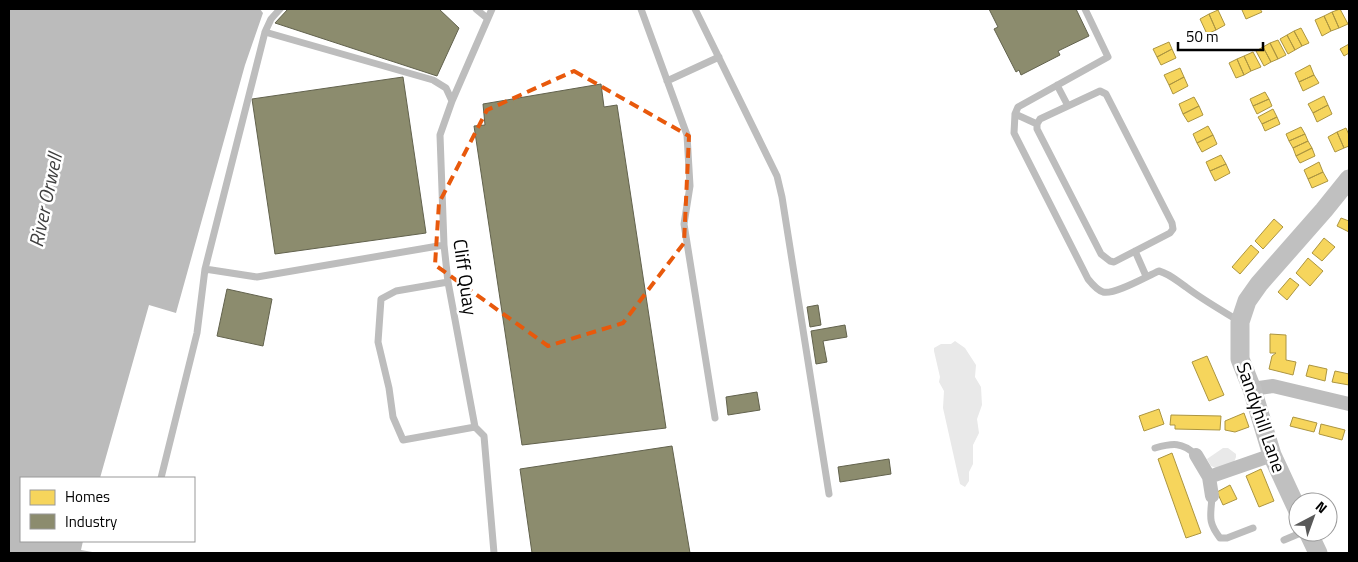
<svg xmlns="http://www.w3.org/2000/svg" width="1358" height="562" viewBox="0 0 1358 562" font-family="'Titillium Web',sans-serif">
<rect width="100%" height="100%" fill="#fff"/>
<path fill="#e9e9e9" d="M955,341L965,348L976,365L975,377L981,387L982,405L977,419L979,433L973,445V464L969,472V481L965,487L960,484L943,408L944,391L939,382L940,377L934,351V348L941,344H951Z
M1223,448H1228L1236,454V457L1234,462L1216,468L1211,466L1207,459Z"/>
<path fill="#bbb" d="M9,9H260L263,13L245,65L176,313L149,305L100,478H21V541H83L81,550L98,553H9Z"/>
<path fill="#f6d55c" stroke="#ac9540" d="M1244,9H1260L1262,12L1246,19L1242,10Z
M1340,9L1348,24L1339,28L1332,12Z
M1218,10L1225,25L1216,30L1209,14Z
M1332,12L1339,28L1331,31L1324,16Z
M1209,14L1216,30L1207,34L1200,19Z
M1324,16L1331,31L1322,36L1315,20Z
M1301,28L1309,43L1302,46L1294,31Z
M1294,31L1302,46L1295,50L1287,35Z
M1287,35L1295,50L1288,54L1280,39Z
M1278,40L1286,55L1278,59L1270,43Z
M1169,42L1172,49L1157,57L1153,49Z
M1270,43L1278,59L1271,62L1263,47Z
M1349,44V53L1344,56L1340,49Z
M1263,47L1271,62L1264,66L1256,51Z
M1172,49L1176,58L1161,65L1157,57Z
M1253,52L1261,67L1251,71L1244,56Z
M1244,56L1251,71L1244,75L1237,59Z
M1237,59L1244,75L1236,78L1229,63Z
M1310,65L1314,75L1299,82L1295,73Z
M1180,68L1184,77L1169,85L1164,75Z
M1314,75L1319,83L1303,91L1299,82Z
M1184,77L1188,86L1173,94L1169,85Z
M1265,92L1269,99L1253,106L1250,99Z
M1324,96L1328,105L1313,113L1308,104Z
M1194,97L1199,106L1183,114L1179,104Z
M1269,99L1272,106L1257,114L1253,106Z
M1328,105L1332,114L1317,122L1313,113Z
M1199,106L1203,115L1188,122L1183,114Z
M1273,109L1277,117L1262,124L1258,117Z
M1277,117L1280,124L1265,131L1262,124Z
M1208,126L1213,135L1197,143L1193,134Z
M1301,127L1305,134L1289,141L1286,134Z
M1346,128L1349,135V146L1344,148L1337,132Z
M1337,132L1344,148L1335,152L1328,137Z
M1305,134L1308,141L1293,148L1289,141Z
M1213,135L1217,144L1202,152L1197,143Z
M1308,141L1312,148L1296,156L1293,148Z
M1312,148L1315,156L1300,163L1296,156Z
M1221,155L1226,164L1210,171L1206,162Z
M1319,162L1323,172L1308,179L1304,170Z
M1226,164L1230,173L1215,181L1210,171Z
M1323,172L1328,181L1312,188L1308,179Z
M1341,218L1349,221V232L1337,226Z
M1274,219L1283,227L1263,249L1255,241Z
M1324,238L1335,247L1322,261L1312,253Z
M1251,245L1259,252L1240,274L1232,267Z
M1308,258L1323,271L1310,286L1296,273Z
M1290,278L1299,285L1287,300L1278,292Z
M1270,334L1286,335V360L1296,362L1293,375L1269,369L1272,356L1276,353H1270Z
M1207,356L1224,395L1209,401L1192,362Z
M1309,365L1327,369L1325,381L1306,376Z
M1335,371L1349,374V385L1332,382Z
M1159,409L1164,424L1144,431L1139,416Z
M1244,413L1249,427L1235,432L1225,430V421Z
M1171,415L1221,416L1220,430L1175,429V425H1170Z
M1293,417L1317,423L1314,432L1290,426Z
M1321,424L1345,430L1342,440L1319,434Z
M1172,453L1201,533L1186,538L1158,459Z
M1261,469L1274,501L1259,507L1246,476Z
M1230,485L1237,499L1223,505L1217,492Z"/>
<path fill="#8c8c6e" stroke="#62624d" d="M288,9H439L459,28L437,76L275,23Z
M989,9H1076L1089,36L1058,51L1060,55L1021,75L1019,70L1016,72L994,29L998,27Z
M403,77L426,233L275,254L252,99Z
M601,84L604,107L617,105L666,428L522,445L474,126L485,125L483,104Z
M227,289L272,299L263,346L217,336Z
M818,305L821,325L810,327L807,307Z
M845,325L847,337L823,341L827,362L816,364L811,331Z
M757,392L760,410L728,415L726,397Z
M672,446L690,553H532L520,469Z
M889,459L891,474L840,482L838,467Z"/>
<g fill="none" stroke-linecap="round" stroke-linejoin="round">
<path stroke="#bdbdbd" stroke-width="7" d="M476,9L487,18
M492,9L452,101L440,135L444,245L448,282L475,427L484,436L494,553
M641,9L687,135L690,186L684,224L715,418
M695,9L777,176L782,197L829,494
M1085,9L1108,57L1018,107L1015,114L1014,133L1088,279C1092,284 1097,290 1103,292C1115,295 1147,276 1159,271C1170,274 1177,281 1186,287C1203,300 1221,310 1239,321
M265,32L271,19L280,9
M667,81L719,57
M1057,85L1068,106
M1100,91L1106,94L1172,223L1173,229L1170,233L1114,262L1110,261L1101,254L1037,129V124L1040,119Z
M1015,114L1037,124
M444,245L257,277L205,269L265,32L433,80L446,88L452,101
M1135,251L1146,276
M448,282L396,291L381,299L378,342L389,388L393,417L403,440L475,427
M1155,448C1173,443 1182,442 1196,455
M161,478L197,333L205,269
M1212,496C1211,516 1207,521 1220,538H1227L1253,528
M1284,540L1303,532"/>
<path stroke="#bdbdbd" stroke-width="14" d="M1252,389L1273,386L1349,404
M1196,455L1209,477L1272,455
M1209,477L1212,496"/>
<path stroke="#c0c0c0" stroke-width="19" d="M1298,511L1272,455L1252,389L1240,359V322L1247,301L1259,284L1324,210L1349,179
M1308,532L1318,553"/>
</g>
<path fill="none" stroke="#e8590c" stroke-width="4" stroke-dasharray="10 6" stroke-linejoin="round" d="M574,71L689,136L684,243L623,323L548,346L435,265L439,203L487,110Z"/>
<g text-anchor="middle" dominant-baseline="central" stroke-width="5" stroke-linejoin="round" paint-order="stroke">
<g font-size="19" fill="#000" stroke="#fff">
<text transform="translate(466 277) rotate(82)">Cliff Quay</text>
<text transform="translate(1262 417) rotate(71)">Sandyhill Lane</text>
</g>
<g font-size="20" font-style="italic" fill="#3f3f3f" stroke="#fff">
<text transform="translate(45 200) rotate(-78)">River Orwell</text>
</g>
</g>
<rect width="1358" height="562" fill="none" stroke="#000000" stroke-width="20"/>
<rect x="20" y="477" width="175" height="65" fill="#ffffff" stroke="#999999"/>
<rect x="30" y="490" width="25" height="15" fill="#f6d55c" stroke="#999999"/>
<text x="65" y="502" font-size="15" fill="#000000">Homes</text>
<rect x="30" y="514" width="25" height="15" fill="#8c8c6e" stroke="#999999"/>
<text x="65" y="527" font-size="15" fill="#000000">Industry</text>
<g transform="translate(1313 517) rotate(41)"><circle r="24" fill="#ffffff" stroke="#999999"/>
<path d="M0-4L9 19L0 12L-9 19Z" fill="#595959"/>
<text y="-8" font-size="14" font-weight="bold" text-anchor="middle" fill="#000000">N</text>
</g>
<path d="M1178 42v8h85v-8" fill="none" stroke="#000000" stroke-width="2.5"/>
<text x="1186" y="42" font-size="15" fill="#000000" stroke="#ffffff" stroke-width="4" paint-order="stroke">50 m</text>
</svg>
